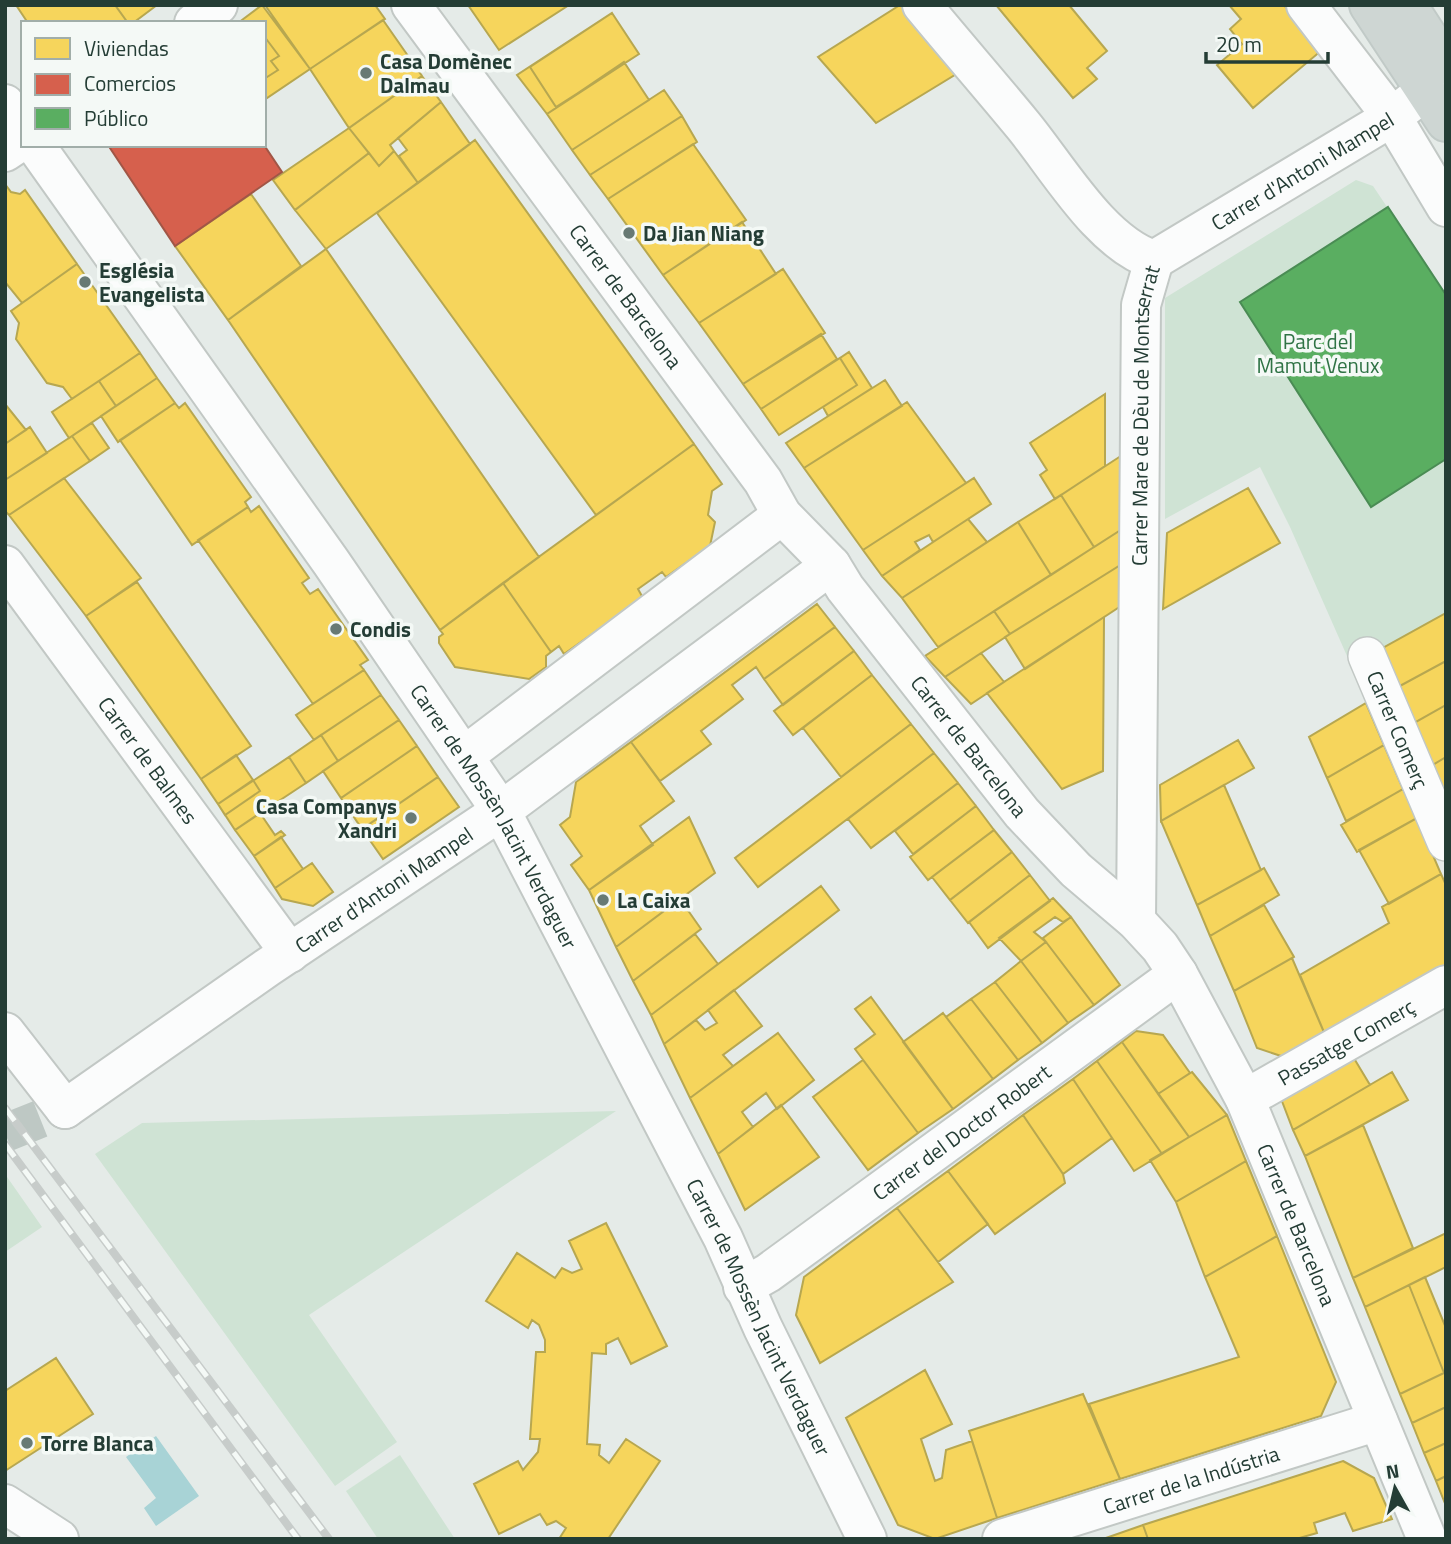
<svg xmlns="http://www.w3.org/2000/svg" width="1451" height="1544" viewBox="0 0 1451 1544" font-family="'Titillium Web',sans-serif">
<rect width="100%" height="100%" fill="#e5ebe8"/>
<path fill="#cfe3d4" d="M1356,180L1373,186L1446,295V613L1351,665L1290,527L1260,467L1165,519V298Z
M616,1111L309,1315L397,1442L335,1486L95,1154L142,1123Z
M5,1174L42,1227L5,1252Z
M400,1455L455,1539H378L346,1491Z"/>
<path fill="#a8d3d6" d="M156,1436L199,1496L156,1526L144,1508L156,1498L126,1457Z"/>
<path fill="#f6d55c" stroke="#b7a750" stroke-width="2" d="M16,5H115L128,23H28Z
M115,5H157L133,23H128Z
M262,5L310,69L264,100V23H238Z
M265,5H375L385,19L310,69Z
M468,5H569L499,50Z
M900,5H904L958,73L876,123L818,57Z
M996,5H1069L1107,51L1087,68L1097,79L1073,98Z
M1229,5H1284L1322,50L1253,108L1217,65L1242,44L1230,29L1241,19Z
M612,13L639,54L556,107L530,67Z
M612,13L639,54L547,114L517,75Z
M383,20L422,76L349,128L310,69Z
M264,36L279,56L271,61L278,70L264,79Z
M624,62L649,100L572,150L547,114Z
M422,76L441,102L390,145L394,151L379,166L349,128Z
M664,90L682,116L590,175L572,150Z
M441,102L470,144L418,183L399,156L407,150L398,138Z
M682,116L697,142L608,199L590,175Z
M349,128L369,153L295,210L273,180Z
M475,140L694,444L596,515L377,213Z
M693,144L746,220L663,275L608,199Z
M394,151L418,183L326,249L295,210L369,153L379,166Z
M5,184L11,192L20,194L25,190L77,264L22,303L5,282Z
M251,194L301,266L228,320L175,246Z
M742,222L776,274L699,323L663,275Z
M326,249L539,557L440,630L228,320Z
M77,264L140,353L72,399L63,387L47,383L16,339L19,323L11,311Z
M783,269L825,333L743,384L699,323Z
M821,334L837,359L761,409L743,384Z
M849,352L872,388L828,416L823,407L857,385L840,358Z
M140,353L157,378L116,406L99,381Z
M840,358L857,385L779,435L761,409Z
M157,378L175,403L118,442L101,416Z
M885,380L902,406L804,468L786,443Z
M99,381L116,406L69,438L52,412Z
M1105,394V466L1055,499L1040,475L1047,470L1030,443Z
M907,402L966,483L863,550L804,468Z
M175,403L179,408L185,403L251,497L245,502L248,507L192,545L120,440Z
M5,404L26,430L5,444Z
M92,423L109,448L90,461L72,436Z
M30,427L47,453L5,480V444Z
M72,436L90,461L9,515L5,511V480Z
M694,444L722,484L712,491L708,515L715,522L710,546L666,577L662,572L638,589L643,598L564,654L559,646L551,652L503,583Z
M1130,450V524L1094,547L1061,495Z
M64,478L141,578L86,616L9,515Z
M974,478L991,504L933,542L929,535L915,542L920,550L882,576L863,550Z
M1248,488L1280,543L1163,609L1167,533Z
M1061,495L1094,547L1051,575L1018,522Z
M259,506L309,578L302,583L310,594L318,589L368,660L360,665L364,670L313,704L198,540L248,507L251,512Z
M968,519L987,542L902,598L882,576Z
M1018,522L1051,575L938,647L902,598Z
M1130,524V559L1010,634L994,611Z
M1130,559V600L1025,669L1005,637Z
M137,582L251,746L201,779L86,616Z
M503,583L551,652L546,656V667L529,679L455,667L439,643V637L443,634L440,630Z
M817,604L835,627L764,679L756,667L732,685L743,699L701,731L711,744L660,781L631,742Z
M994,611L1010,634L945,677L925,656Z
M1446,613V661L1398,687L1381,649Z
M1104,617L1103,771L1062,789L987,693Z
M835,627L854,651L783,705L764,679Z
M854,651L872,675L793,735L774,711Z
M981,653L1004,682L971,704L945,677Z
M1446,661V705L1414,723L1398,687Z
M364,670L381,695L314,740L296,715Z
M872,675L911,724L841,777L803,728Z
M381,695L399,720L338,761L321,735Z
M1366,703L1384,745L1327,778L1309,737Z
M1446,705V757L1431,766L1414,723Z
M399,720L417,746L341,798L323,771Z
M911,724L934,753L758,887L735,858Z
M321,735L338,761L306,783L289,757Z
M1238,740L1254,768L1161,821L1160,785Z
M631,742L674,801L640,826L653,845L589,890L571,865L582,856L560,825L570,817L576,782Z
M1384,745L1403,789L1346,821L1327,778Z
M417,746L438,777L362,829L341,798Z
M934,753L958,783L871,848L848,819Z
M236,755L253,780L218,804L201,779Z
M289,757L306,783L235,830L218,804Z
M1446,757V801L1431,766Z
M438,777L459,807L383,859L362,829Z
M253,780L260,791L225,815L218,804Z
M958,783L976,806L913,854L895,831Z
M1224,785L1261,870L1197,905L1161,821Z
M1403,789L1417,818L1357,852L1341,825Z
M976,806L994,830L928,880L910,857Z
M260,813L275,835L281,831L285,835L254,856L235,830Z
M689,817L715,873L616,947L589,890Z
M1417,818L1441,874L1389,904L1359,850Z
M994,830L1012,852L950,900L932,877Z
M281,837L303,869L275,888L254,856Z
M1012,852L1030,875L968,923L950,900Z
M312,863L333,892L313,906L282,899L275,888Z
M1264,868L1279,895L1210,936L1197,905Z
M1441,874L1446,885V968L1326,1037L1300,975L1389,923L1382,907Z
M1030,875L1050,901L988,948L969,922Z
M821,886L839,910L664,1044L651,1015Z
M1053,898L1071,917L1063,922L1055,917L1034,932L1046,942L1021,961L999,938Z
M680,899L701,929L633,981L616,947Z
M1264,905L1294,957L1234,991L1210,936Z
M1071,917L1120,985L1094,1005L1043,938Z
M695,934L718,964L651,1015L633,981Z
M1046,942L1094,1005L1068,1023L1021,961Z
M1292,958L1326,1037L1290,1059L1257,1048L1234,991Z
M1021,961L1068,1023L1042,1043L995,982Z
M995,982L1042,1043L1018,1060L971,999Z
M734,990L762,1026L723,1055L733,1066L690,1098L664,1044L696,1020L705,1030L717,1023L708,1010Z
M871,997L953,1109L918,1133L855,1049L875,1034L855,1009Z
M971,999L1018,1060L993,1079L946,1017Z
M943,1013L993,1079L953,1109L903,1042Z
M1136,1031L1163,1035L1190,1073L1158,1094L1122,1042Z
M778,1033L814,1080L777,1109L766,1093L742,1112L753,1127L718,1154L690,1098Z
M1122,1042L1189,1137L1162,1154L1097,1061Z
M1352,1055L1370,1085L1293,1130L1280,1096Z
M863,1060L918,1133L868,1170L813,1097Z
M1097,1061L1162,1154L1134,1171L1073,1079Z
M1192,1072L1227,1115L1189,1137L1158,1094Z
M1392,1072L1408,1100L1305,1156L1293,1130Z
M1073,1079L1112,1138L1063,1174L1023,1115Z
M781,1105L819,1157L745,1210L718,1154Z
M1023,1115L1063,1174L1065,1183L995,1234L948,1171Z
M1227,1115L1246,1161L1176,1202L1150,1160Z
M1363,1125L1413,1248L1353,1278L1305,1156Z
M1246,1161L1277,1236L1205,1277L1176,1202Z
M948,1171L988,1224L938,1262L897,1208Z
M897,1208L953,1282L820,1363L796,1315L804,1277Z
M606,1223L667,1346L631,1364L618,1338L606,1344V1354L592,1353L587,1444L600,1445L599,1455L609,1463L626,1439L660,1461L608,1539H559L566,1528L556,1521L547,1525L540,1514L499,1534L474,1484L518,1461L523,1470L538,1452L540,1439H530L536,1352H545V1340L539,1325L532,1320L528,1328L486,1301L517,1253L555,1278L562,1268L572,1273L582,1269L569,1241Z
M1446,1233V1267L1365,1307L1353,1278Z
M1277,1236L1336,1382L1321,1416L1120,1479L1089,1404L1239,1357L1205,1277Z
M1425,1277L1446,1328V1372L1400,1394L1365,1307Z
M1409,1285L1444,1373L1400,1394L1365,1307Z
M56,1358L93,1414L5,1471V1391Z
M925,1370L952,1424L921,1439L935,1481L942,1478L946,1450L972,1441L997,1518L935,1539L898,1525L846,1418Z
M1446,1372V1407L1412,1423L1400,1394Z
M1083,1394L1120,1479L997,1518L969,1431Z
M1446,1407V1443L1424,1453L1412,1423Z
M1446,1443V1476L1436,1481L1424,1453Z
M1343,1461L1374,1478L1392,1519L1353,1531L1345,1513L1314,1523L1317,1533L1296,1539H1148L1143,1525Z
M1446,1476V1506L1436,1481Z
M1143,1525L1148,1539H1103Z
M1143,1525L1148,1539H1103Z"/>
<path fill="#d6604d" stroke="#a15646" stroke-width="2" d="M108,145H264L282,172L175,246Z"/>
<path fill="#5aae61" stroke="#4a8c54" stroke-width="2" d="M1388,207L1446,295V459L1371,507L1240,302Z"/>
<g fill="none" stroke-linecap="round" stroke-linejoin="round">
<path stroke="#bec8c4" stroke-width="38" stroke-dasharray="38 19" stroke-linecap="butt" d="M5,1133L65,1109"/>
<defs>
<g id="pedestrian">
<path id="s1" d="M1367,656L1446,842"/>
</g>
<g id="minor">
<path d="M922,5C955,45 989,84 1022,124C1057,166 1100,243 1154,260"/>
<path d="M1306,5L1392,117L1446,207"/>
<path d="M194,23L218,5"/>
<path d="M5,152L23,140"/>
<path id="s2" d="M1154,260L1392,117L1446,75"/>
<path id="s3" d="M5,565L290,953"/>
<path d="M464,756L782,515"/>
<path d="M501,811L831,565"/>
<path id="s4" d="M1136,921L1141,305L1154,260"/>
<path d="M5,1032L65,1109"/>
<path id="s5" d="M1245,1099L1446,985"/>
<path id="s6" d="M743,1287L768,1273L1178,974"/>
<path d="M5,1504L59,1539"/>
<path id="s7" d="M1002,1539L1378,1421"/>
</g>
<g id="tertiary">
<path id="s8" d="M411,5L763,481L782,515L831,565L845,588L1022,813L1076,870L1136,921L1160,947L1178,974L1245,1099L1427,1539"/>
<path d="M5,104L23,129"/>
<path id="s9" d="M35,145L331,562L501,811L723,1238L763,1328L867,1539"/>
<path id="s10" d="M65,1109L268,967L501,811"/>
</g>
<path id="primary" d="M1369,5L1446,122
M1407,5L1446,65"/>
</defs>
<use href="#pedestrian" stroke="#c2c8c5" stroke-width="40"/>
<use href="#minor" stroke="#c2c8c5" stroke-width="42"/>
<use href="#tertiary" stroke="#c2c8c5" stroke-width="42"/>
<use href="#primary" stroke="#c1cac7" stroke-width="42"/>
<use href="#pedestrian" stroke="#fbfcfc" stroke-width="37"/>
<use href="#minor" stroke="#fbfcfc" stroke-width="38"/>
<use href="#tertiary" stroke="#fbfcfc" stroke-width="38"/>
<use href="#primary" stroke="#ced6d3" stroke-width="38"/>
<defs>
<path id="rail" d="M5,1108L329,1539
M5,1144L298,1539"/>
</defs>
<use href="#rail" stroke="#c7ccca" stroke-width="8"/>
<use href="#rail" stroke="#f4f9f6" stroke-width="5" stroke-dasharray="16" stroke-linecap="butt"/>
</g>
<g fill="#687a74" stroke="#f4f9f6" stroke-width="2.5">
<circle cx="366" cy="73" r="7"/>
<circle cx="629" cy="233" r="7"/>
<circle cx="85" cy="282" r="7"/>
<circle cx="336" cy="629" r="7"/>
<circle cx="411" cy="818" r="7"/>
<circle cx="603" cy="900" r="7"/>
<circle cx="27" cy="1443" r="7"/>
</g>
<g text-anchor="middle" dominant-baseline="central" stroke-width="7" stroke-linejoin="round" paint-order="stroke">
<g font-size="21" font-weight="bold" fill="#243d35" stroke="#f4f9f6" text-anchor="start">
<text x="380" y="61">Casa Domènec<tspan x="380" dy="24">Dalmau</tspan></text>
<text x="643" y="233">Da Jian Niang</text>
<text x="99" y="270">Església<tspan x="99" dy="24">Evangelista</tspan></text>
<text x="350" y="629">Condis</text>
<text x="397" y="806" text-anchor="end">Casa Companys<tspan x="397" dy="24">Xandri</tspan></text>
<text x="617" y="900">La Caixa</text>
<text x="41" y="1443">Torre Blanca</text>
</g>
<g font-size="21" fill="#243d35" stroke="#f4f9f6">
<text stroke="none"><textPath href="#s2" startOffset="173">Carrer d'Antoni Mampel</textPath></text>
<text stroke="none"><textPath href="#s8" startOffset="362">Carrer de Barcelona</textPath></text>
<text stroke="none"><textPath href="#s4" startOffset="506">Carrer Mare de Dèu de Montserrat</textPath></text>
<text stroke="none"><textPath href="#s1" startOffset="80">Carrer Comerç</textPath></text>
<text stroke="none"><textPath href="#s8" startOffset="929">Carrer de Barcelona</textPath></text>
<text stroke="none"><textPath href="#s3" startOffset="242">Carrer de Balmes</textPath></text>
<text stroke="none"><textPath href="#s9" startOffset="814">Carrer de Mossèn Jacint Verdaguer</textPath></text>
<text stroke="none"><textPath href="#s10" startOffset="387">Carrer d'Antoni Mampel</textPath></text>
<text stroke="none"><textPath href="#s5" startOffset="116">Passatge Comerç</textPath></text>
<text stroke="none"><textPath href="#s6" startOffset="268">Carrer del Doctor Robert</textPath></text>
<text stroke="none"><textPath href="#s8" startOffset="1517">Carrer de Barcelona</textPath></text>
<text stroke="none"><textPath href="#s9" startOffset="1381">Carrer de Mossèn Jacint Verdaguer</textPath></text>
<text stroke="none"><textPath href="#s7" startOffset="198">Carrer de la Indústria</textPath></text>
</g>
<g font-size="21" fill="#2f7345" stroke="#f4f9f6">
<text x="1318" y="341">Parc del<tspan x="1318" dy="24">Mamut Venux</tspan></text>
</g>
</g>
<rect width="1451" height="1544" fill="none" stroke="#243d35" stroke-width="14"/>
<rect x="21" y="21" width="245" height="126" fill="#f4f9f6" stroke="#a1aea9" stroke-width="2"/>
<rect x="35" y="38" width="35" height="21" fill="#f6d55c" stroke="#a1aea9" stroke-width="2"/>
<text x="84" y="56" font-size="21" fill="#243d35">Viviendas</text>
<rect x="35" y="74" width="35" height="21" fill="#d6604d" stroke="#a1aea9" stroke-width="2"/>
<text x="84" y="91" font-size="21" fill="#243d35">Comercios</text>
<rect x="35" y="108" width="35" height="21" fill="#5aae61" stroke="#a1aea9" stroke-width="2"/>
<text x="84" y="126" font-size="21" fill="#243d35">Público</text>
<g transform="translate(1395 1488) rotate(352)" stroke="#f4f9f6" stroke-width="5" paint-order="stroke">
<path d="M0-5L12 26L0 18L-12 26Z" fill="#243d35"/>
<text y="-10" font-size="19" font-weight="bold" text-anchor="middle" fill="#243d35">N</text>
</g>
<path d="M1206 52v10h122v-10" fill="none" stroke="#243d35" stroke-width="3.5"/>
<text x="1216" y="52" font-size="21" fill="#243d35" stroke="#f4f9f6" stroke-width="5" paint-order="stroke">20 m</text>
</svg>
